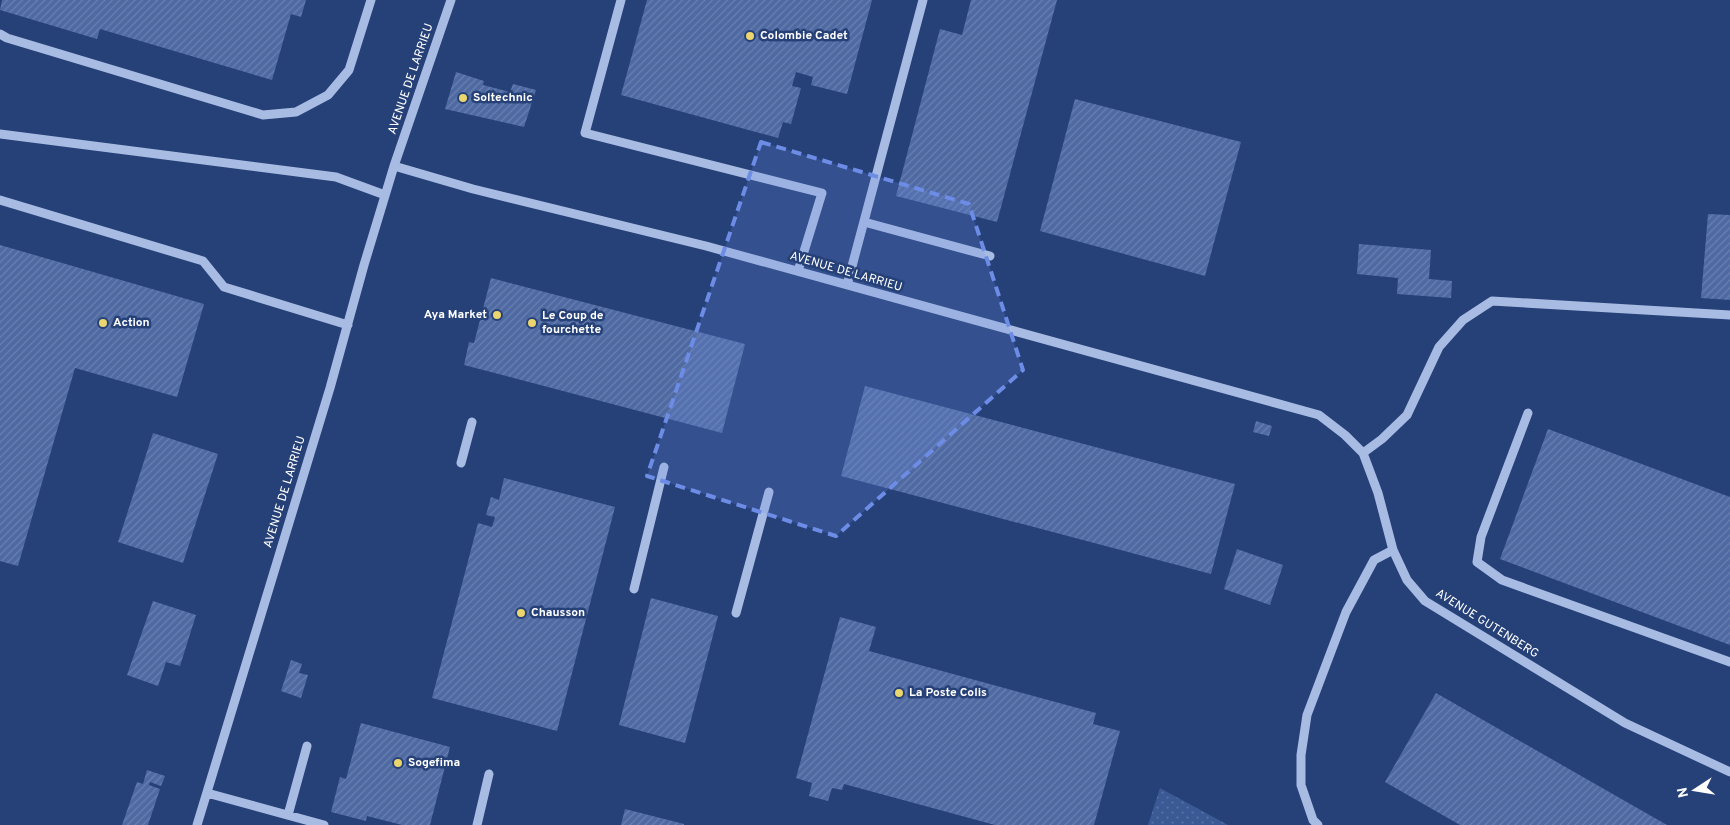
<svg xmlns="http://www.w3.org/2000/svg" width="1730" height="825" viewBox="0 0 1730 825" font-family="Overpass,sans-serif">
<defs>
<pattern id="grass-dots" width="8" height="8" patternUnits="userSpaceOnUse" patternTransform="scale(1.25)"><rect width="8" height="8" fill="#3a5995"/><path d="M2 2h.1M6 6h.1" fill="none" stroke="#5872a5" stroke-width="1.8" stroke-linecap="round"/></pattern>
<pattern id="building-hatch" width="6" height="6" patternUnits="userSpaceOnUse" patternTransform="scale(1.25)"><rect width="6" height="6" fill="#4f6aa2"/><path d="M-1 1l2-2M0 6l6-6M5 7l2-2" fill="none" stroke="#6980b0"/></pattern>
</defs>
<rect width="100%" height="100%" fill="#264178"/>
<path fill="url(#grass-dots)" d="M1160,788L1228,825H1148Z"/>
<path fill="url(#building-hatch)" d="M2,0H306L301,17L291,14L272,80L100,29L97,39L0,10Z
M647,0H872L847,94L811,85L813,77L796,72L792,86L801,88L791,124L783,122L778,138L621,95Z
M971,0H1057L997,222L896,196L940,29L962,35Z
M456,72L484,81L483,85L510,92L513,84L536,90L524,127L445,109Z
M1075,99L1241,142L1205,276L1040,231Z
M1708,214L1730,215V300L1701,298Z
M1359,244L1431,250L1429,279L1452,281L1451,298L1397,294L1398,278L1357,274Z
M0,245L204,304L177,397L75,368L18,566L0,561Z
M491,278L745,344L722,433L464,365L469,342L474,343Z
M865,386L1235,484L1211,574L841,476Z
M1256,421L1272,426L1269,436L1253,432Z
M1548,429L1730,497V645L1500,559Z
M153,433L218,454L183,563L118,542Z
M504,478L615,507L557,731L432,698L478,523L492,527L495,517L486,515L491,497L499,500Z
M1237,549L1283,565L1270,605L1224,589Z
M651,598L718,616L685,743L619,725Z
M153,601L196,615L180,666L166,662L158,686L127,675Z
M840,617L876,627L869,651L1096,713L1093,724L1120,731L1094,825H995L844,784L842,790L832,788L828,801L809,796L812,783L796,778Z
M291,660L302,664L299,673L308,675L301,698L281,691Z
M1436,693L1667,825H1460L1385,782Z
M361,723L450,747L430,825H402L367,816L366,821L331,812L340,777L346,779Z
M147,770L165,776L161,786L150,782L149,785L160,789L148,825H122L137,782L143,784Z
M625,809L684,824V825H621Z"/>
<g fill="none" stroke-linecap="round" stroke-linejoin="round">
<path stroke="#a8bce3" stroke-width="9" d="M621,0L585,133L822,193L798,271
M0,34L7,38L263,115L296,112L328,95L349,70L371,0
M0,134L336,177L385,195
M394,166L473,189L706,246L1319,415L1345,435L1363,453L1378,493L1393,550L1407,580L1425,601L1625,723L1730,772
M0,200L203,261L224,287L348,325
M864,222L990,256
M847,285L923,0
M1528,413L1481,537L1477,562L1502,580L1730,662
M1363,453L1382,439L1407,415L1439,347L1463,320L1492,301L1730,315
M461,463L472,422
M634,589L664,467
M736,613L769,492
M207,793L324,825
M288,815L307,746
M197,825L330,388L364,265L394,166L451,0
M477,825L489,774
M1318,825L1313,820L1301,785V755L1307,715L1346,612L1374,560L1393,550"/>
</g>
<path fill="#6c8ce6" fill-opacity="0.2" stroke="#6c8ce6" stroke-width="4" stroke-dasharray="10 6" stroke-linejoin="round" d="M761,142L969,204L1023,370L836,536L647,476Z"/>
<g fill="#ebd56e" stroke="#264178" stroke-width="2">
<circle cx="750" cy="36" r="5"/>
<circle cx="463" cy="98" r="5"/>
<circle cx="497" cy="315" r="5"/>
<circle cx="103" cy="323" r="5"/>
<circle cx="532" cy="323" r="5"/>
<circle cx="521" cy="613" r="5"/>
<circle cx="899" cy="693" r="5"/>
<circle cx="398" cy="763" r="5"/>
</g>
<g text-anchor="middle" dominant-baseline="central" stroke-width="5" stroke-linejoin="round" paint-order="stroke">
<g font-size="12" font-weight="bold" fill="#fff" stroke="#264178" text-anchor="start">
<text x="760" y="36">Colombie Cadet</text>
<text x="473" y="98">Soltechnic</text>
<text x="487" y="315" text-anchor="end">Aya Market</text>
<text x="542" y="316">Le Coup de<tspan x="542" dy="14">fourchette</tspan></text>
<text x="113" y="323">Action</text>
<text x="531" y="613">Chausson</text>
<text x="909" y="693">La Poste Colis</text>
<text x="408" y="763">Sogefima</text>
</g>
<g font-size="12" fill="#fff" stroke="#264178">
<text transform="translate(411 79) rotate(-71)">AVENUE DE LARRIEU</text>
<text transform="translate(846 272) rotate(16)">AVENUE DE LARRIEU</text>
<text transform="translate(285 492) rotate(-73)">AVENUE DE LARRIEU</text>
<text transform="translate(1487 624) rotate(32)">AVENUE GUTENBERG</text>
</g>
</g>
<g transform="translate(1695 790) rotate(258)" stroke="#264178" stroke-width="4" paint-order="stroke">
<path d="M0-4L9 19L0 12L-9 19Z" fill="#ffffff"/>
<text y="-8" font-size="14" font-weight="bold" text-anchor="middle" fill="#ffffff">N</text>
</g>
</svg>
